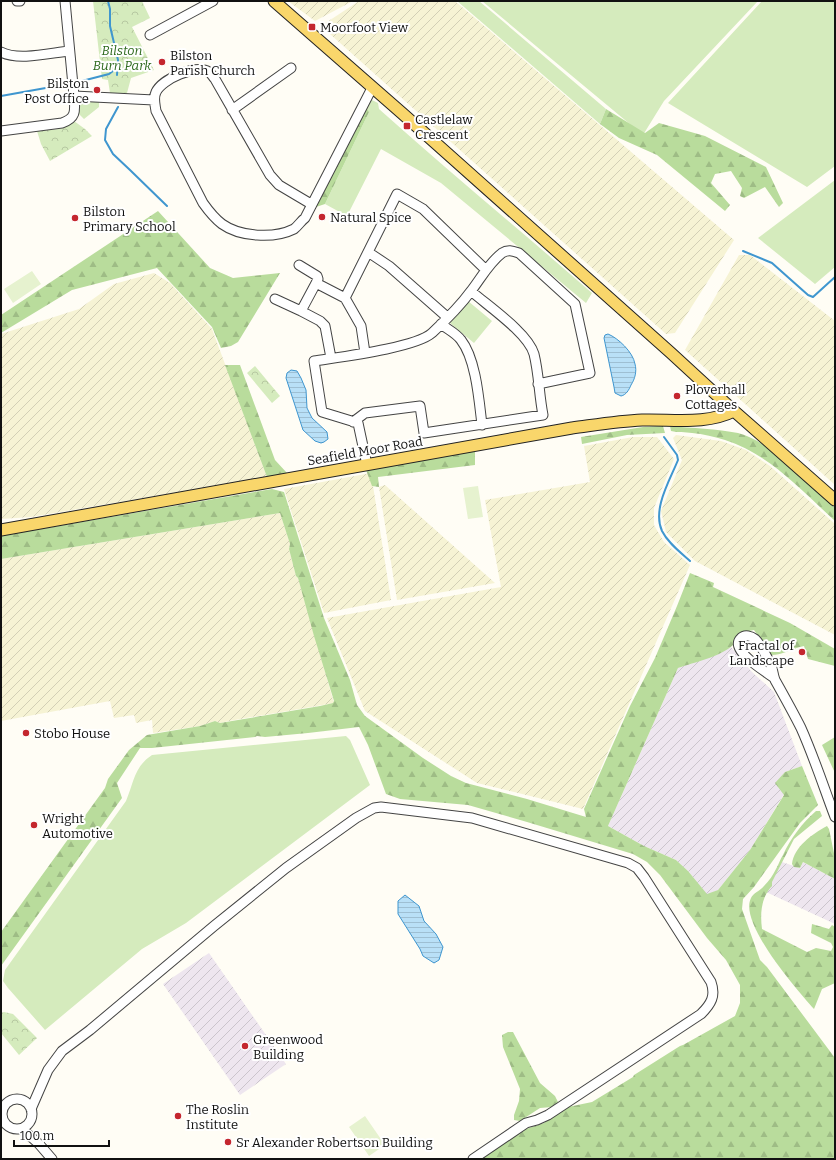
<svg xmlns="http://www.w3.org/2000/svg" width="836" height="1160" viewBox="0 0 836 1160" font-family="Bitter,serif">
<defs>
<pattern id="industrial-furrows" width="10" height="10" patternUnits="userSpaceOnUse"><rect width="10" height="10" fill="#eee6ef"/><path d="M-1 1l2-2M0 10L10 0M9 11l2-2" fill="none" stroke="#cbc4cc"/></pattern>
<pattern id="farmland-furrows" width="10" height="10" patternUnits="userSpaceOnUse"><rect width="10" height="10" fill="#f6f3d4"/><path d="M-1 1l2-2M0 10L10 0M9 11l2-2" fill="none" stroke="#d2cfb5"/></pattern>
<pattern id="forest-firs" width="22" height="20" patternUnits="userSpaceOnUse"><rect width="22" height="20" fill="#b9dc9c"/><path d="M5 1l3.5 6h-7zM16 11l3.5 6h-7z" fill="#9ebc85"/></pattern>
<pattern id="park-crowns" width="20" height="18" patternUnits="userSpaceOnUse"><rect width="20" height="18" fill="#d5ebbd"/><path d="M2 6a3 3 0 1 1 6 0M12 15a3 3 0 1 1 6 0" fill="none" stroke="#b6c8a1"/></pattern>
<pattern id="water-rules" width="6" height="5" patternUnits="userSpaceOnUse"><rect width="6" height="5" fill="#b9e0f7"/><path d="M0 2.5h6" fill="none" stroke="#9ebfd3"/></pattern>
</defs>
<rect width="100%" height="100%" fill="#fffdf5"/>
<path fill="url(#industrial-furrows)" d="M731,647L752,672L774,692L802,766L785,772L784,794L750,850L718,890L707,895L688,871L676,860L644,846L608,826L678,668L712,656Z
M782,862L800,868L803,862L835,879V924L766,892Z
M209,953L286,1064L240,1095L163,984Z"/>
<path fill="url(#farmland-furrows)" d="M288,1H353L315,21Z
M359,1H455L734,240L675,333L666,334L321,26Z
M739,255H750L835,321V485L685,350Z
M154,273L170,283L212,329L267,477L31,517L1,519V334L79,309L114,284Z
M676,435L721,441L746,450L770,466L835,524V635L695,561L666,532L661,511L682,460L673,438Z
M633,437H657L674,459L654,508V525L664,542L690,565L583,809L477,783L365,711L327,618L501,587L485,500L590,482L584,446Z
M371,473L391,600L324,613L284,489Z
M385,485L495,583L397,600L379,487Z
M280,513L290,544L289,549L296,576L298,578L334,703L229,721L220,723L215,721L200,726L153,733L152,720L136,723L134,715L114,718L110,701L1,721V559Z"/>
<path fill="#d5ebbd" d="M457,1H479L606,109L600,124Z
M482,1H758L664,101L643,135Z
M762,1H835V166L807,187L668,103Z
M369,100H372L378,103L379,109C449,172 521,231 592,293L586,303L441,183L381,149L347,216L325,204L369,112L364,109Z
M84,101H99V107L84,119L79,114L78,108Z
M835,180V267L815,284L758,238Z
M468,301L492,321L474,343L450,323Z
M346,736L350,740L370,785L186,923L142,949L45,1030L8,988L3,981L5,970L126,801C134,782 134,767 152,755Z"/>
<path fill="url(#forest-firs)" d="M364,109H367L369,112L325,204L313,208Z
M606,109L645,133L659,123L705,136L766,167L783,203L779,207L765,187L744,198L740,196L742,188L731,171L715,174L711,183L730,205L725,211L657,155L619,138L600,124Z
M158,211L210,268L233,278L280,273L238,342L231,346L221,348L212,327L157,268L72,290L1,333V315Z
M225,365H240L275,460L287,473L267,477Z
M663,426L665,433L627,435L582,444L581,437L643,427Z
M670,426C691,428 718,429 738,433C771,441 810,485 835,508V521C801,490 769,454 725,440C715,437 703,434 692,433C685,432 678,433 671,431Z
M475,449V465L378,477L379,487L372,486L366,470Z
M272,489L284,492L324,618L350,680L357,705L365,716L423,758L451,776L466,783L527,799L586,817L584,809L630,706L655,658L677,606L690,573L714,583L713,587L790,623L835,649V666L808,659L804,646C793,648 783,655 771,655L754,630C744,631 740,639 733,645C720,657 695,662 678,668L608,826L644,846L676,860L688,871L707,894L718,890L750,850L784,795L775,783L785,772L802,766L818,805L800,823L754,887L743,899L742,909L760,960L767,967L835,1058V1159H480L526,1129L544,1123L559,1111L568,1107L592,1102L633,1077L634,1075L680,1046L683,1045L735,1016L740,1003V985L726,960L707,938L660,875L647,862L633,854L527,822L468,805L400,799L386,794L368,745L359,727L308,733L265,737L257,736L255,737L152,748H140L117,783L122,798L1,966V932L105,788L108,779L129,750L147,735L200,726L215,721L220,723L320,706L333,703L334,701L314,636L298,578L296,576L289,549L290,544L280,513L1,559V536Z
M835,737V773L822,745Z
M816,811H820L822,816L794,839L772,882V886C761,898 760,913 762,929L807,952L816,948L831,951L833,947L831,943L811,933L812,924L829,929L832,925L835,927V983L822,989L814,1009C798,991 738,923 751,898C753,893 760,891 764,886C769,881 773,875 776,869C779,864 780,859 783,855C790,839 803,822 816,811Z
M827,826L829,829L835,858V881V879L803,862L800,868L794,867L792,864C794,847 812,834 827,826Z
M508,1032H513L540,1083L555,1096L558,1102L552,1107L540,1108L520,1121L514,1120V1115L519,1101L520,1089L503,1047L502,1035Z"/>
<path fill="url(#park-crowns)" d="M93,1H142L150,18L132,27L154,70L131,78L127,93H110L108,80L102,79Z
M74,121L85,129L92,136L50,161L41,144L37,131L60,129Z
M255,366L280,396L272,403L247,373Z
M4,1012L13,1014L37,1038L19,1055L1,1033V1013Z"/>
<path fill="#e6f2cf" d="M32,271L41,284L13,303L4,289Z
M478,486L483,517L468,519L463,488Z
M365,1116L385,1145L369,1156L349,1127Z"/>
<path fill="url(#water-rules)" stroke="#3f96cf" d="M608,334C618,338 633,352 635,364C637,371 635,379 631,385C629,390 626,395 621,396L615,393L614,387L604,338L605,335Z
M291,370L297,371L301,378L306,390L307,408L312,418L327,432L328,439L324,442L321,443L315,441L303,430L286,378L287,373Z
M405,895L419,906L424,921L436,934L443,947L439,960L434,963L423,956L420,949L398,914V901Z"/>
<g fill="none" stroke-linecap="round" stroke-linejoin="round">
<path stroke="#3f96cf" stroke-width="2" d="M108,1L110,9V26L118,60L117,75
M78,82L109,74L117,68
M1,96L68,84
M118,107L106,129L105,140L113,154L130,170L167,206
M743,251L772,263L808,295L813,297L835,277
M664,437L677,455L678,460C670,480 652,509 662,531C668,543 680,552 690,561"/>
<defs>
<path id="minor" d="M17,1H20
M150,35L213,1
M1,52C18,61 50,53 69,51
M74,96L154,100
M232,110L291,68
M1,131L62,123C77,118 75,110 74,96L65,1
M311,204L279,185L270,175L215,79C213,77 211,73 209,72C196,64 162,79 156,92C153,98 155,104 156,111L203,203C208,210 214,218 222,224C240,237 274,239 294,229C298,226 301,221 305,218L372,88
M368,252L389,266L447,317
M299,265L317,276L318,279L316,283
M345,298L397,194L423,209L486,270
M275,299L301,311
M441,324C447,329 456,333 461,340C476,359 479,400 482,425
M331,358L325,326L320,321L301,311L316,283L345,298L361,326L365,353
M353,422L365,413L420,406L424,433L543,415C539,395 539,374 534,354C528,333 488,306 471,291
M367,465L358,423L322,412L314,361C339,357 415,348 432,333C446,320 460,306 471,291C481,278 489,263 502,253C508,249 513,251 519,253L575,304L590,373L538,384
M774,678C767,672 728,650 741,638C745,634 751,636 755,639C761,645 767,657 771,665C773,670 773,675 775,680C784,696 793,712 801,728C814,757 824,788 835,817
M2 1114a15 15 0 1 1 30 0a15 15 0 1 1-30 0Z
M31,1109L48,1070L62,1051L90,1030L214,926L286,868L356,818L374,808L381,807L472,818L628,863L637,868L644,877L711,982C716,996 711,1004 701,1014L548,1115L537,1120L526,1123L473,1159
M22,1129L39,1144L52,1159"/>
<path id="major" d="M274,1L403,114L671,353L734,411L835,500
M1,530L572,428C595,425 619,421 642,420C673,419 706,425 734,411"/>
</defs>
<use href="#minor" stroke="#444" stroke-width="11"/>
<use href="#major" stroke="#222" stroke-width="13"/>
<use href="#minor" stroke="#fff" stroke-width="9"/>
<use href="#major" stroke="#f9d66b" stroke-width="11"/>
</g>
<g fill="#c4262e" stroke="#fff" stroke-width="1.5">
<rect x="308" y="23" width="8" height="8" rx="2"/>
<circle cx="162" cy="62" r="4"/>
<circle cx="97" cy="90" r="4"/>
<rect x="403" y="122" width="8" height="8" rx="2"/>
<circle cx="322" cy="217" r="4"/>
<circle cx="75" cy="218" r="4"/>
<circle cx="677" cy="396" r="4"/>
<circle cx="802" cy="652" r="4"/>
<circle cx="26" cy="733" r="4"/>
<circle cx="34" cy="825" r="4"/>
<circle cx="245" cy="1046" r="4"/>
<circle cx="178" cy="1116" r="4"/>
<circle cx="228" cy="1142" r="4"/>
</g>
<g text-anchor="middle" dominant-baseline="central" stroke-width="4" stroke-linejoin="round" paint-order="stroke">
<g font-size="13" fill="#111" stroke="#fff" text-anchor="start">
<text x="320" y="27">Moorfoot View</text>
<text x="170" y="55">Bilston<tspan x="170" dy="15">Parish Church</tspan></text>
<text x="89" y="83" text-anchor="end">Bilston<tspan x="89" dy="15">Post Office</tspan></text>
<text x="415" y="119">Castlelaw<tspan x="415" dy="15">Crescent</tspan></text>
<text x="83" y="211">Bilston<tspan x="83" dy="15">Primary School</tspan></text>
<text x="330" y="217">Natural Spice</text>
<text x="685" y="389">Ploverhall<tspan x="685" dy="15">Cottages</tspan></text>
<text x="794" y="645" text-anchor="end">Fractal of<tspan x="794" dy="15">Landscape</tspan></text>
<text x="34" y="733">Stobo House</text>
<text x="42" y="818">Wright<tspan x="42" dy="15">Automotive</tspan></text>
<text x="253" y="1039">Greenwood<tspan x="253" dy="15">Building</tspan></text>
<text x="186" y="1109">The Roslin<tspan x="186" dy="15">Institute</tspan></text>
<text x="236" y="1142">Sr Alexander Robertson Building</text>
</g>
<g font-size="13" font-style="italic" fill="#2f6b1f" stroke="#fff">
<text x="122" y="50">Bilston<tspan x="122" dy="15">Burn Park</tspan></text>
</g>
<g font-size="13" fill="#111" stroke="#fff">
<text transform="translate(365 451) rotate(-10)">Seafield Moor Road</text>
</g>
</g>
<rect width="836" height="1160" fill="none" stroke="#111111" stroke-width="4"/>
<path d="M14 1140v6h95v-6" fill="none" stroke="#111111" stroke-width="2"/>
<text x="20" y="1140" font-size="12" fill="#111111" stroke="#ffffff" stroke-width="3" paint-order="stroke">100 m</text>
</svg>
